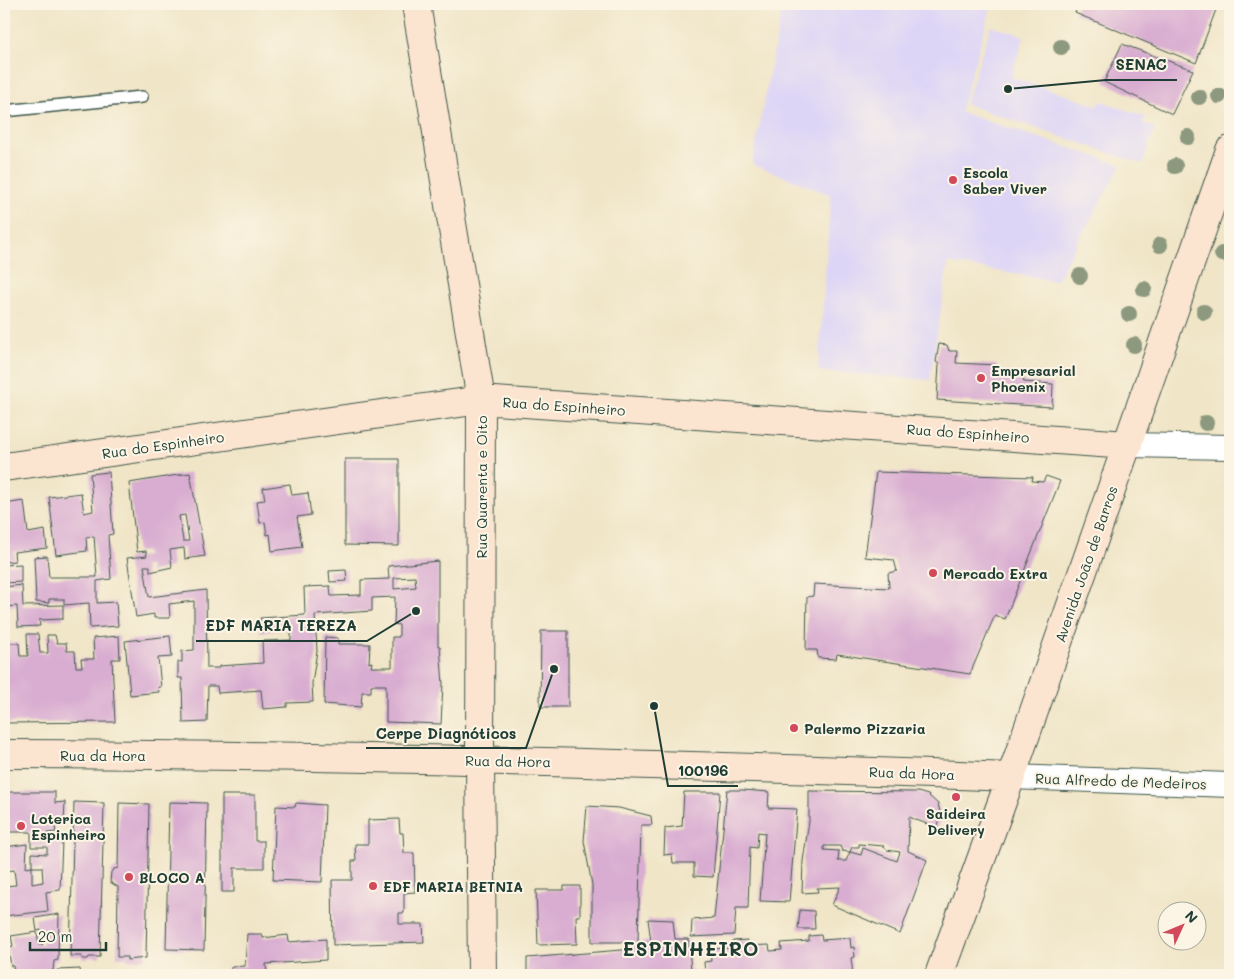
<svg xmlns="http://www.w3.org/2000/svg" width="1234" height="979" viewBox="0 0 1234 979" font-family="Mali,sans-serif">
<rect width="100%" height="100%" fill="#fcf5e5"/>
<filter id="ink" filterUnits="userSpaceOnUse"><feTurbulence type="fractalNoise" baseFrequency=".02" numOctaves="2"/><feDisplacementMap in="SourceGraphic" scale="10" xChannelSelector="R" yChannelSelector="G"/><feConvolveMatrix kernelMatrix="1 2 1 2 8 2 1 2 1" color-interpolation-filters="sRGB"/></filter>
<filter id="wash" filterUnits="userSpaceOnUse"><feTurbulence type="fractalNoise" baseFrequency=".0096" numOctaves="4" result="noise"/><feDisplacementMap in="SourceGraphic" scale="20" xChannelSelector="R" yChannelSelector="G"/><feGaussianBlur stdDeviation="1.12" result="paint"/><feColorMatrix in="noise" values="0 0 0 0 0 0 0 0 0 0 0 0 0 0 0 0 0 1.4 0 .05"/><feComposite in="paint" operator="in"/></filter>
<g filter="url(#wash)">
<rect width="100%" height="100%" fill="#f0e5c7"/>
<path fill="#ddd5f6" d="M783,4H992L960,112L1121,165L1056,281L948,263L930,380L818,371L831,195L752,164Z
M991,26L1024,36L1011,77L1098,106L1100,101L1146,117L1142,123L1155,127L1142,164L965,104Z"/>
<g id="blocks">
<path fill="#d9add1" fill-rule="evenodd" d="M1078,4H1208L1217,7L1196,63L1075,13Z
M1122,44L1193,70L1172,114L1104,82Z
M939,344L947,345L949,351H957L956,363L996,365L999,371L1022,374L1024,382L1053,384L1052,407L937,400L939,364L936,362Z
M345,459H399V546L345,545Z
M109,472L113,534L108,535L111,579L97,581V603L116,602L118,626L90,628L89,603L64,605V599H49V603L36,602L34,557L47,556L49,577H97L94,536L86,537L87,551L56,555L49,497L81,493L84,513L93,511L90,474Z
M876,472L1033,477L1032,481L1043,482L1046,476L1060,481L1005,619L995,615L970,674L837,654L836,659L818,658L817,650H806L807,597L813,596L814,584L889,588L888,573L897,571L894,560L865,557Z
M190,473L205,556L185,559L184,548L170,550L172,567L150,572V566H144L149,597L206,590L207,668H219V666L263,663L262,641L291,640V629L261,632L260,618L305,615L304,587L330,586L331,596L361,595V580L389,579L388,566L438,561V646H440L443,684L441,724L386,722V685H371V692H362L361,707L324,704L325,637L338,638V644H370L369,663L372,662L371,667H392V637H399V625L394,624L395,597L372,598V611L315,615L317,651L312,683L313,702L287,703V707L263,709L261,690L218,693L217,686H208L207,722L183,723L182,678H178V662H182V651L194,650V601L169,604L170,618H154V614L136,617L127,558L147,556L146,551L137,552L129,483ZM185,515L189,541H183L179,516ZM415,577L416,587L394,589V578Z
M290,484L292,495L308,493L311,515L297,517L302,547L272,551L270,534L267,535L265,522L260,523L257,501L265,500L263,488Z
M24,501L28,533L45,530L47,548L14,552L15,561L4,562V504Z
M21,564V582L4,583V565Z
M346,570L347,581L330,582L329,571Z
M22,585L23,606L63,605V619L39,620L40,626L18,627L17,606L4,607V587Z
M8,631V643H19L20,656H28L27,634H38L40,653H48L47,635H55L57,643H66L67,651H75L76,667H82L81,659H94L93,638L119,636L120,659H112L115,722L4,723V632Z
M541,631H568V707H540Z
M170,636L172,657L158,658L161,687H158L159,692L130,695L125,641Z
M727,790H743L769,792L768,808L797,809L789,902L760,901L765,833L758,832L757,848L750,847L748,908H736L734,935L691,937L692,920L714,918Z
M809,791L918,792L928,795L938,804L941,816L937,828L909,817L908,851L927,860L900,934L832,905L840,887L817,888L818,892L802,893L803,861L809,821ZM859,844L884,846L887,850L900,852L897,861L863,848L861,855L850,852L846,861H838L839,851L824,850V846H840L842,851L850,852L852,847H859Z
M4,792H55V803L65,802L64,823H54L56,832L47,833L48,840L62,841L60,890L46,892L48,911L4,916V886L16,885L14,870L5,871L4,847L27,844L26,868L32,867V884L43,882L42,867H32V853L47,854V847H31V832H4Z
M684,792H720L713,877L694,876V863H673L672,854L664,855L665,828L682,826Z
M222,795H255V841H264V868H234V892H222Z
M74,802L104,803L100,957H89L88,959H82V956H70Z
M169,802L207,803L204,950L166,949Z
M119,803L149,804L146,958L127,960V957H117L118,887L110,882L111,872L114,869L118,868Z
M296,803L325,805L322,882L273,880L276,806L295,807Z
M587,806L619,808L651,816L652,825H641L638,942L651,941L648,919L673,920L675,939H688L691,970H696V975H527V958L633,949V942H592V885L584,841Z
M399,819L400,833H403L404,853H414L415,892L404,893V913H399V924H423L424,942L333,945L332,880H352V861H356L355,844H368V820Z
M564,886H580V916H576L577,944L538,945L536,890H564Z
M800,910L814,911L815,929H798Z
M59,914L58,960L54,961L53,971L15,975L13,966H11L8,948L13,946L11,936L37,932L39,945L43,944L41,930L37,931L35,918Z
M247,934H262L263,938L288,935L289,942L326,939V960L266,964L267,975H231V967L245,966Z
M821,935L822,940L850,938L851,948L854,947L855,957L851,958L853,975H705L704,962L711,961L710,949L733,948V941L747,940V946L769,945L770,951L782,950L781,943L809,941V936Z
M80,969L81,975H57V970Z"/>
</g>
</g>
<g filter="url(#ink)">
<use href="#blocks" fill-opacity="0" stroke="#3e564a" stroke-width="1"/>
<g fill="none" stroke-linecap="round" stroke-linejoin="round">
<defs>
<path id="lane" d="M4,111L142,97"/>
<path id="street" d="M1128,445L1230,447
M1011,777L1230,785"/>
<path id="secondary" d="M416,4L481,400L480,760L482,975
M4,467L481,400L1128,445
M4,754C340,755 676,764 1011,777
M939,975L1011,777L1230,150"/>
</defs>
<use href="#lane" stroke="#3e564a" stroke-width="14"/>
<use href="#street" stroke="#3e564a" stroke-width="26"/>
<use href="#secondary" stroke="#3e564a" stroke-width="30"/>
<use href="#lane" stroke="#fff" stroke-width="11"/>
<use href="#street" stroke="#fff" stroke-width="24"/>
<use href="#secondary" stroke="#fce5d0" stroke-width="28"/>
</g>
<g fill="#8c997e">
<circle cx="1061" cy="47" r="8"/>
<circle cx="1219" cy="96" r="8"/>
<circle cx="1199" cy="97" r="8"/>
<circle cx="1188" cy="137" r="8"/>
<circle cx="1175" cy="166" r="8"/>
<circle cx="1160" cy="245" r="8"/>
<circle cx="1222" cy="254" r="8"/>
<circle cx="1080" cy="276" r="8"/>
<circle cx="1144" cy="289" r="8"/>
<circle cx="1204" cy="312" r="8"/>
<circle cx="1129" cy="314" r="8"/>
<circle cx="1134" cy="345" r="8"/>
<circle cx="1206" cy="423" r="8"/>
</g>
</g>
<g fill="#d1495b" stroke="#fcf5e5" stroke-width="2">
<circle cx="953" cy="180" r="5"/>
<circle cx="981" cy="378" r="5"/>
<circle cx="933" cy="573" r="5"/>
<circle cx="794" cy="728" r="5"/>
<circle cx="956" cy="797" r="5"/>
<circle cx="21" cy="826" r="5"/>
<circle cx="129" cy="877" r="5"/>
<circle cx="373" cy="886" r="5"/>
</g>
<g text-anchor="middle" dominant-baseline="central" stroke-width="4" stroke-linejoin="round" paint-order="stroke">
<g font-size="14" font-weight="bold" fill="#1f3d34" stroke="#fcf5e5" text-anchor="start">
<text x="963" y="172">Escola<tspan x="963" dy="16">Saber Viver</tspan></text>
<text x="991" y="370">Empresarial<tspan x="991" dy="16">Phoenix</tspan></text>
<text x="943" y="573">Mercado Extra</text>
<text x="804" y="728">Palermo Pizzaria</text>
<text x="956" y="813" text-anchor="middle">Saideira<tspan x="956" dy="16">Delivery</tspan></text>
<text x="31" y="818">Loterica<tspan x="31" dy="16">Espinheiro</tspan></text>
<text x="139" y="877">BLOCO A</text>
<text x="383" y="886">EDF MARIA BETNIA</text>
</g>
<g font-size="14" fill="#1f3d34" stroke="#fcf5e5">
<text transform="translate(564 406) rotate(4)">Rua do Espinheiro</text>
<text transform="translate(968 433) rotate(4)">Rua do Espinheiro</text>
<text transform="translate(163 445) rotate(-8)">Rua do Espinheiro</text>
<text transform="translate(481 487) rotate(-90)">Rua Quarenta e Oito</text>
<text transform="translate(1086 564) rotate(-71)">Avenida João de Barros</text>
<text x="103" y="755">Rua da Hora</text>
<text transform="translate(508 761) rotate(1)">Rua da Hora</text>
<text transform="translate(912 773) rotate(2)">Rua da Hora</text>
<text transform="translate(1121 781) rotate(2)">Rua Alfredo de Medeiros</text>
</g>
<g font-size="19" font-weight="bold" letter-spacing="1" fill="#1f3d34" stroke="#fcf5e5">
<text x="691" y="948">ESPINHEIRO</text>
</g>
</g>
<path fill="none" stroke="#1f3d34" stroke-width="2" d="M1008 89L1106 80H1177M416 611L367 641H196M554 669L526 748H366M654 706L668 786H738"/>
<g fill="#1f3d34" stroke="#fcf5e5" stroke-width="2">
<circle cx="1008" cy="89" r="5"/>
<circle cx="416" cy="611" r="5"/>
<circle cx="554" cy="669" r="5"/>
<circle cx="654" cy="706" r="5"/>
</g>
<g font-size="15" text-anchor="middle" font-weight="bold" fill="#1f3d34" stroke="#fcf5e5" stroke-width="4" stroke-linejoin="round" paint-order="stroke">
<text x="1141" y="70">SENAC</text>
<text x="281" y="631">EDF MARIA TEREZA</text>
<text x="446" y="739">Cerpe Diagnóticos</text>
<text x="703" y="776">100196</text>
</g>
<rect width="1234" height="979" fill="none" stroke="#fcf5e5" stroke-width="20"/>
<g transform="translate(1182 926) rotate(46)"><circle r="24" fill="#fcf5e5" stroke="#a4ab9e"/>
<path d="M0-4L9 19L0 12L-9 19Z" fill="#d1495b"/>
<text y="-8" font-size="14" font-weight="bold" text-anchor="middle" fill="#1f3d34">N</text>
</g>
<path d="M30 942v8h76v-8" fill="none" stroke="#1f3d34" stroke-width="2.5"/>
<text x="38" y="942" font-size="15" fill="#1f3d34" stroke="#fcf5e5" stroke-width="4" paint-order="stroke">20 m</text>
</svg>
